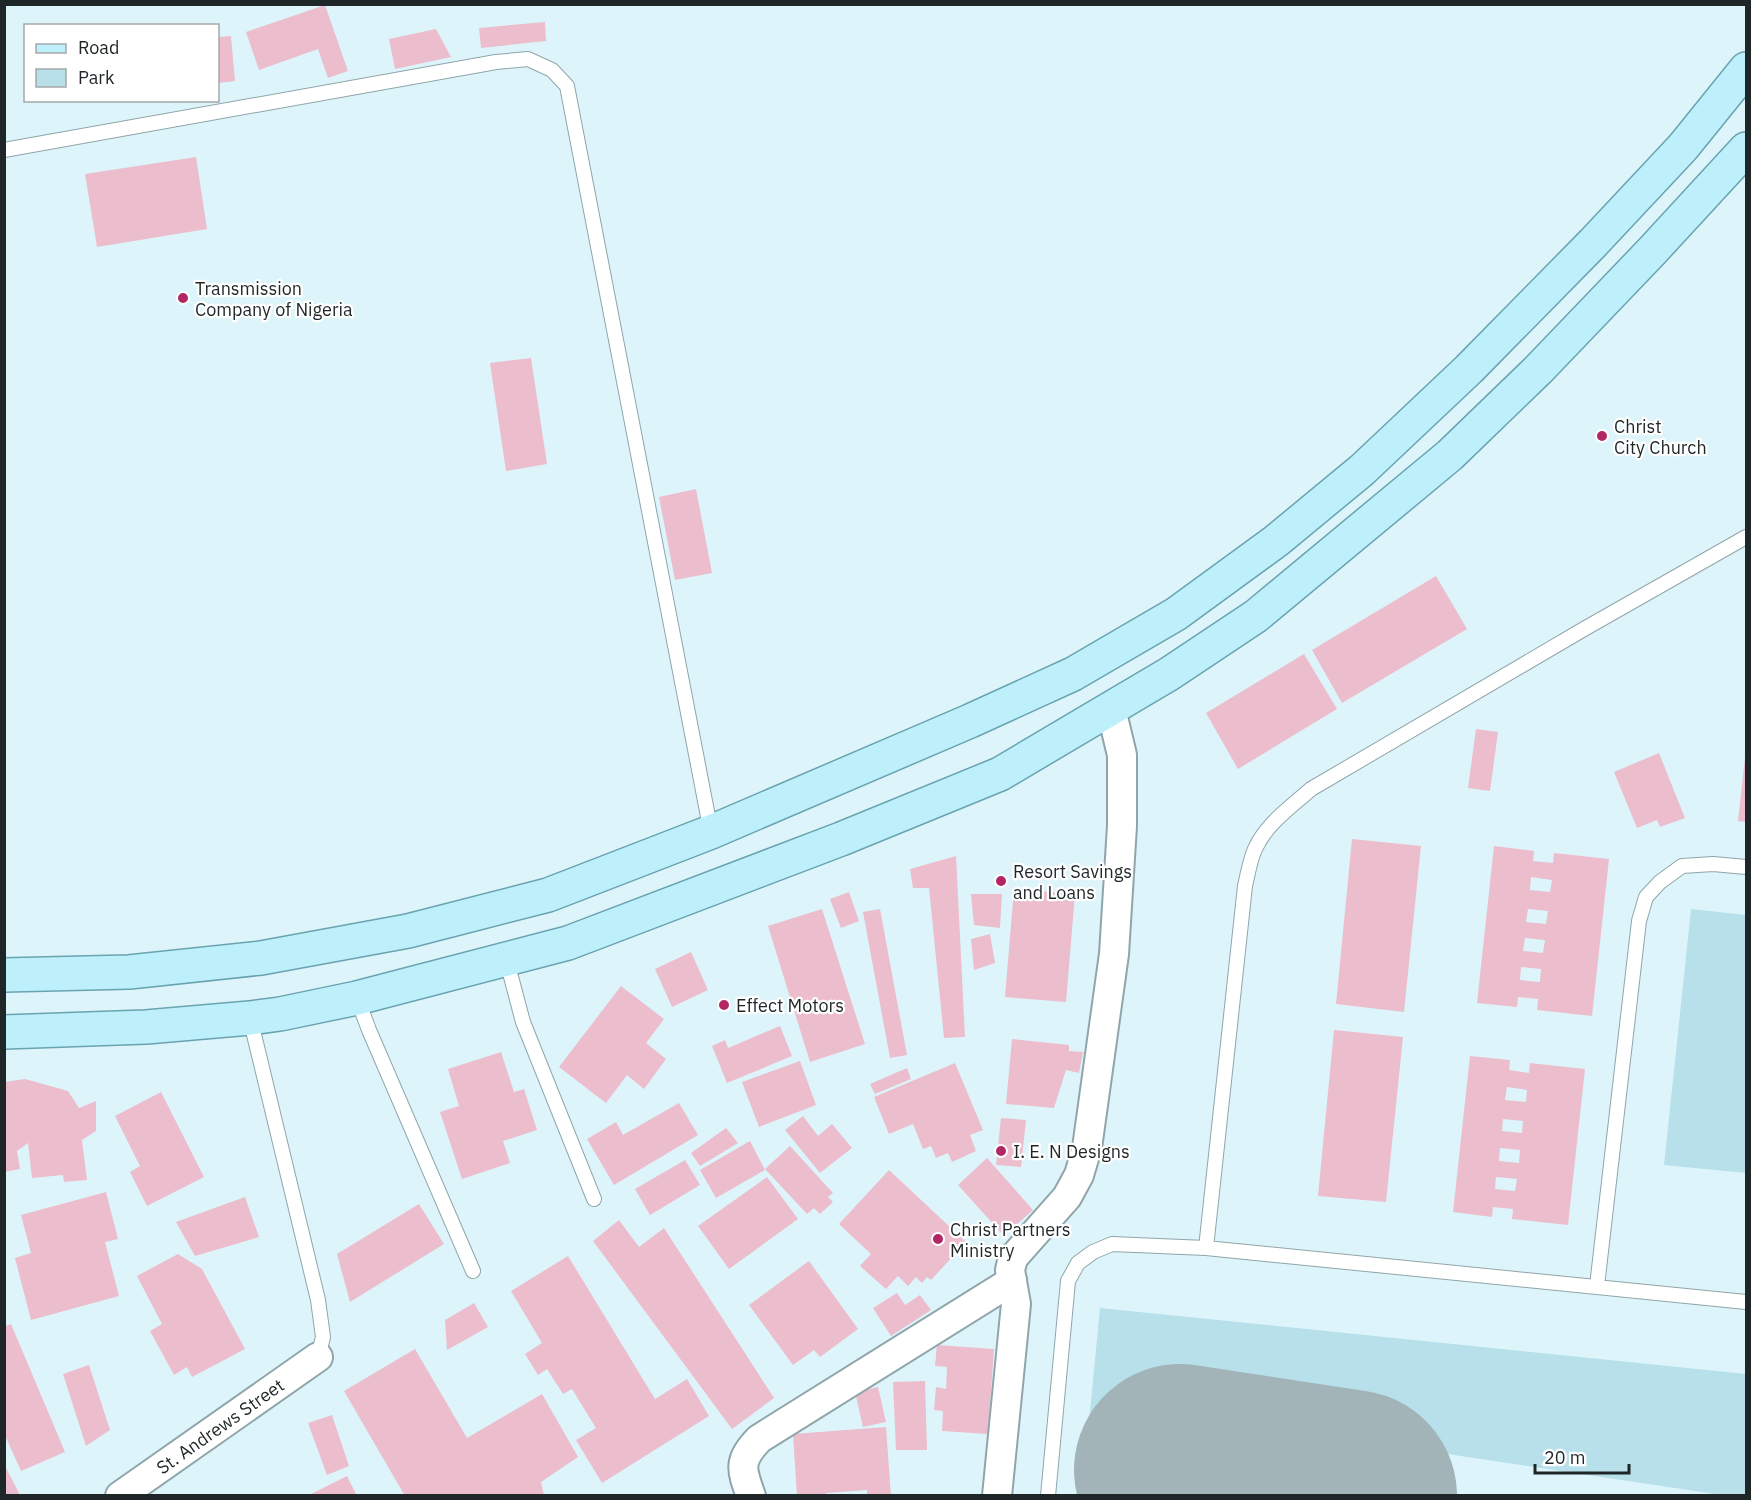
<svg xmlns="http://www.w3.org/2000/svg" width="1751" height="1500" viewBox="0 0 1751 1500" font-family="'IBM Plex Sans',sans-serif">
<rect width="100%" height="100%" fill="#ddf5fa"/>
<path fill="#b7e0ea" d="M1691,909L1746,915V1173L1664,1165Z
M1100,1308L1746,1374V1495H1722L1159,1411L1147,1495H1082Z"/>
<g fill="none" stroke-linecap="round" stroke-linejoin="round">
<path stroke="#a2b4b8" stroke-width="212" d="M1180,1470L1351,1496"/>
</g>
<path fill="#ecbdcc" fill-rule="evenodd" d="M325,5L348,71L328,78L318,49L259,70L246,32Z
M545,22L546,41L481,48L479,28Z
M436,29L451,57L395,69L389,39Z
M231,36L235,81L218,83V37Z
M196,157L207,229L97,247L85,174Z
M531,358L547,464L506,471L490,363Z
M696,489L712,573L675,580L659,497Z
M1436,576L1467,629L1342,703L1312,650Z
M1304,654L1337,709L1238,769L1206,713Z
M1476,729L1498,732L1490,791L1468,788Z
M1659,753L1685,818L1660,827L1657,820L1637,828L1614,772Z
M1745,758H1746V822L1738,821Z
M1352,839L1421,846L1404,1012L1336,1004Z
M1494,846L1534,851L1533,861L1553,863L1554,853L1609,859L1592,1016L1537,1010L1538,999L1518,997L1517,1007L1477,1003ZM1531,877L1552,880L1550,892L1530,890ZM1528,909L1548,911L1546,924L1526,922ZM1525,938L1545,940L1543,953L1523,951ZM1521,967L1541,969L1540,982L1520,980Z
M956,856L965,1037L944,1038L929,888H913L910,869Z
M1014,889L1075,894L1066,1002L1005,997Z
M849,892L859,921L841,928L830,899Z
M971,894H1002L1000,928L974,925Z
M822,909L865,1044L810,1062L768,926Z
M880,909L907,1055L890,1058L863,912Z
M990,934L995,963L974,970L971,939Z
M691,952L708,990L672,1007L655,969Z
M621,986L664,1019L646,1043L666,1059L644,1089L627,1075L606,1103L559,1067Z
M780,1026L792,1056L727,1083L712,1046L725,1040L728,1048Z
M1334,1030L1403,1037L1386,1202L1318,1196Z
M1012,1039L1069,1045V1051L1083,1052L1079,1073L1066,1070L1054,1108L1006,1104Z
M501,1052L514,1092L524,1089L537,1130L503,1141L510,1163L462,1179L440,1112L459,1106L448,1069Z
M1470,1056L1510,1060L1509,1070L1529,1073L1530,1063L1585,1069L1568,1225L1512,1219L1513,1209L1493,1207L1492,1217L1453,1212ZM1507,1087L1527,1090L1526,1102L1505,1100ZM1503,1119L1523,1121L1522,1133L1502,1131ZM1500,1148L1520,1150L1519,1163L1499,1161ZM1496,1177L1517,1179L1515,1191L1495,1189Z
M800,1061L816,1105L759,1127L742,1082Z
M955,1063L983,1130L970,1135L976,1151L952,1162L948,1153L936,1158L931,1146L923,1149L913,1124L889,1134L874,1097Z
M907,1068L911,1079L875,1094L870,1084Z
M25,1079L68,1091L79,1108L96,1101V1131L82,1140L87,1180L64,1182L63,1175L32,1178L28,1143L17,1151L20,1169L4,1172V1082Z
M161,1092L204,1177L147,1206L130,1172L140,1166L115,1116Z
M679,1103L698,1135L614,1185L587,1139L616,1122L623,1135Z
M803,1116L818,1136L832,1124L852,1148L820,1173L785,1130Z
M1001,1118L1026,1120L1021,1167L996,1165Z
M726,1128L738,1143L700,1166L691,1153Z
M750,1141L765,1170L716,1198L700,1170Z
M790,1146L833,1193L828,1197L833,1202L820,1214L814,1208L807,1214L765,1169Z
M987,1158L1033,1210L1004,1236L958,1185Z
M685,1160L700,1185L650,1215L635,1189Z
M889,1170L966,1242L931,1280L927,1277L922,1283L916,1277L908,1286L898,1276L886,1289L860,1266L871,1254L839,1224Z
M767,1177L798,1219L729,1269L698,1226Z
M106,1192L118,1239L105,1242L119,1296L31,1320L15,1258L31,1253L21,1215Z
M245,1197L259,1237L195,1256L176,1222Z
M419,1204L444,1244L350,1302L337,1254Z
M619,1220L639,1247L664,1228L774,1398L732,1429L593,1241Z
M178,1254L202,1269L245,1349L192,1377L187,1367L174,1375L150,1331L162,1324L137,1276Z
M568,1256L655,1399L687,1379L709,1416L602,1483L576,1440L596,1428L572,1389L563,1394L547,1369L538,1375L525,1354L542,1343L511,1291Z
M809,1261L858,1329L820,1357L814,1350L793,1365L749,1305Z
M897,1293L905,1305L920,1295L931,1310L891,1336L873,1308Z
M474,1303L488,1327L447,1350L445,1320Z
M11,1324L65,1452L21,1471L4,1433V1327Z
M937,1345L994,1349L988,1434L942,1431L943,1411L934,1410L936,1387L946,1389L947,1367L935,1366Z
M415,1349L467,1438L542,1394L578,1457L541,1482L544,1496H405L344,1391Z
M89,1365L110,1430L86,1446L63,1374Z
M925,1381L927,1450H896L893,1382Z
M878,1387L886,1422L863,1427L855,1392Z
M332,1415L349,1466L327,1475L308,1423Z
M886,1427L891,1496H867V1490L826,1493L827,1496H797L793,1434Z
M4,1464L20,1495L4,1496Z
M347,1476L357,1496H307Z"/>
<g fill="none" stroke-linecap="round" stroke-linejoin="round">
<defs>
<path id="lane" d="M4,150L496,62L528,59L552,70L567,86L711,832
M506,958L523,1022L594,1199
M357,998L369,1030L473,1271
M250,1018L318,1300L323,1337L318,1357
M1206,1248L1245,886C1248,873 1250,860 1255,849C1266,824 1291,807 1311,789L1584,629L1746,537
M1597,1286L1639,921L1646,897L1660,882L1682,866L1713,864L1746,867
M1048,1496L1068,1281L1078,1263L1093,1252L1112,1244L1206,1248L1746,1302"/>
<g id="street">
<path id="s1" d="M120,1496L318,1357"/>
<path d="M751,1496C741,1469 738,1461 759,1439L1012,1281"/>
<path d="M997,1496L1016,1304L1010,1270L1013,1258L1067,1197L1079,1175L1087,1148L1114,954L1122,826V755L1111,709"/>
</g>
<path id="primary" d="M4,975L129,972L261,958L408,931L548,895L711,832L970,721L1073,674L1176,614L1276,541L1362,470L1469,369L1593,243L1683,147L1746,69
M4,1032L146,1027L250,1018L280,1014L357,998L568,943L841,839L1000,774L1169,674L1256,616L1450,455L1538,370L1653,250L1746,149"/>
</defs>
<use href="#lane" stroke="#8fa5aa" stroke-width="16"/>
<use href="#street" stroke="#8fa5aa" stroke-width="32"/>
<use href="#primary" stroke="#69a3b0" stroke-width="36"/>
<use href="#lane" stroke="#fff" stroke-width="14"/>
<use href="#street" stroke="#fff" stroke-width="28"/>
<use href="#primary" stroke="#bef0fb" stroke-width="33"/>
</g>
<g fill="#b12766" stroke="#fff" stroke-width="2">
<circle cx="183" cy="298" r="6"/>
<circle cx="1602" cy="436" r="6"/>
<circle cx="1001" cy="881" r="6"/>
<circle cx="724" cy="1005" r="6"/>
<circle cx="1001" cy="1151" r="6"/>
<circle cx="938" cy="1239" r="6"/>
</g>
<g text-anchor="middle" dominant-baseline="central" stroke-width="4.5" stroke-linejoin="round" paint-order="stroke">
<g font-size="18" fill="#1e2628" stroke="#fff" text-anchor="start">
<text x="195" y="288">Transmission<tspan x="195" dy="21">Company of Nigeria</tspan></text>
<text x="1614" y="426">Christ<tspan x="1614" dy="21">City Church</tspan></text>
<text x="1013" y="871">Resort Savings<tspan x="1013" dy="21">and Loans</tspan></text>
<text x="736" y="1005">Effect Motors</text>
<text x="1013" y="1151">I. E. N Designs</text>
<text x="950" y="1229">Christ Partners<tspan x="950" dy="21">Ministry</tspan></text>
</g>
<g font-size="18" fill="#1e2628" stroke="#fff">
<text stroke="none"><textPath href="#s1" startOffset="122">St. Andrews Street</textPath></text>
</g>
</g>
<rect width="1751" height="1500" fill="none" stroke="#1e2628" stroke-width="12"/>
<rect x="24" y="24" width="195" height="78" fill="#ffffff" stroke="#a5a8a9" stroke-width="1.5"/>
<rect x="36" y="44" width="30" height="9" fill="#bef0fb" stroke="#a5a8a9" stroke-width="1.5"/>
<text x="78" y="54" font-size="18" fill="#1e2628">Road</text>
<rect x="36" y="69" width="30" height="18" fill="#b7e0ea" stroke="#a5a8a9" stroke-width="1.5"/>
<text x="78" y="84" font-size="18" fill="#1e2628">Park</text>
<path d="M1535 1464v9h94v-9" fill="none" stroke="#1e2628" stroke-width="3"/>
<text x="1544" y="1464" font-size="18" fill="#1e2628" stroke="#ffffff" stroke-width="4.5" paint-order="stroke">20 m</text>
</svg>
